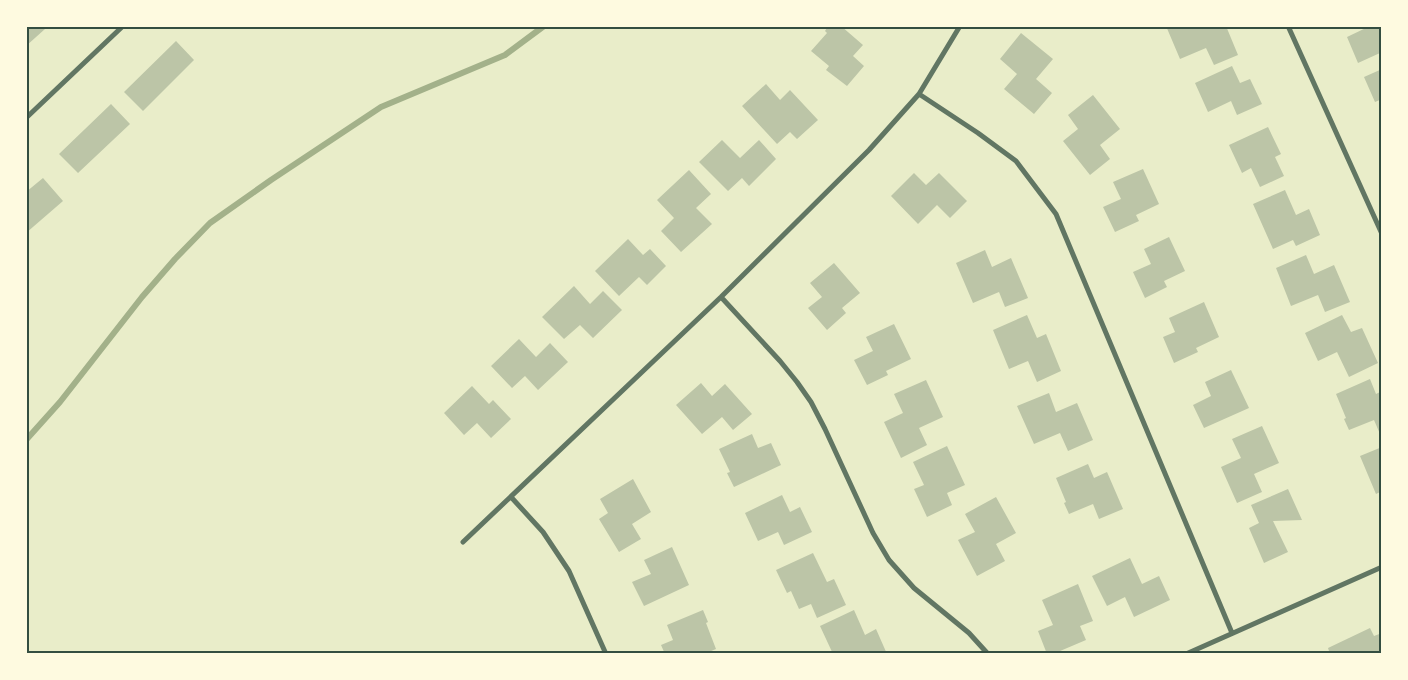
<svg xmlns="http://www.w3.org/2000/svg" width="1408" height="680" viewBox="0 0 1408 680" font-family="Karla,sans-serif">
<rect width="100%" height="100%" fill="#e9edc9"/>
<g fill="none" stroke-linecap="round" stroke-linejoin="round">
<path stroke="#a3b18a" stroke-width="6" d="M26,440L60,402L142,297L175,259L210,223L271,180L381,107L505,55L544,26"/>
</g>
<path fill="#bcc5a7" d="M26,26H43L45,29L26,46Z
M828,26H841L863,45L853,56L864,66L847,86L826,70L829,66L811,51L827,33L825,31Z
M1166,26H1226L1238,55L1214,65L1206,48L1180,59Z
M1370,26H1382V57L1380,53L1358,63L1347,37Z
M1021,33L1053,59L1036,79L1052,93L1034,114L1004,89L1017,74L1000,59Z
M176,41L194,60L143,111L124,92Z
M1232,66L1240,83L1250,79L1262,104L1237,115L1231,101L1208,112L1195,83Z
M1382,69V99L1375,102L1364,77Z
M766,84L780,100L790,90L818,120L797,139L790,132L777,144L742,106Z
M1093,95L1120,129L1100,145L1110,159L1090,175L1063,141L1078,129L1068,115Z
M111,104L130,124L78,173L59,154Z
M1268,127L1281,154L1275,157L1284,176L1260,187L1251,168L1242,173L1229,145Z
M722,140L740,158L759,140L776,159L749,186L742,178L728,191L699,162Z
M1143,169L1159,204L1136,215L1139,221L1115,232L1103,207L1121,199L1113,182Z
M689,170L711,194L696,208L712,224L681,252L661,231L674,218L657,200Z
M914,173L926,185L939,173L967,201L950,218L937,205L918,224L891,196Z
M43,178L63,201L26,233V192Z
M1285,190L1296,215L1309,209L1320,235L1296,246L1293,240L1273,249L1253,204Z
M1169,237L1185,271L1164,281L1167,287L1145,298L1133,272L1151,264L1144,249Z
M628,239L643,255L650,249L666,266L647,285L639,277L619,296L595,271Z
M985,250L992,267L1011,258L1028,298L1005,307L999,292L973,303L956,263Z
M1306,255L1314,274L1334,265L1350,302L1325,312L1318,295L1291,306L1276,268Z
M834,263L860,293L842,308L846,313L827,330L808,308L822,297L810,283Z
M574,286L590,304L603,291L622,310L593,338L580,325L564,339L542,317Z
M1204,302L1219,337L1196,348L1198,352L1174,363L1163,337L1175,332L1169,318Z
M1027,315L1037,338L1046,334L1061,371L1037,382L1028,361L1009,369L993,330Z
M1342,315L1351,332L1362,328L1378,363L1349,377L1337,352L1318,361L1305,333Z
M894,324L911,359L886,371L888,375L867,385L854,360L873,351L866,337Z
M519,339L536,357L550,343L568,362L538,390L525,376L512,388L491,366Z
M1231,370L1249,408L1204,428L1193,405L1211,396L1205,382Z
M1370,379L1376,394L1382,391V434H1380L1374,420L1349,430L1344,419L1346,418L1336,394Z
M926,380L943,417L919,428L927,445L901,458L884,422L903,413L894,394Z
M701,383L712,396L725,384L752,414L733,430L722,417L702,434L676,405Z
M472,386L489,404L493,400L511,419L491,438L477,423L464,435L444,413Z
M1049,393L1056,412L1077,403L1093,440L1068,451L1060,433L1034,444L1017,406Z
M1262,426L1279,463L1254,474L1262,492L1237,503L1221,467L1241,458L1232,439Z
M752,434L758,448L771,443L781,465L734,487L727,473L730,472L719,449Z
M947,446L965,485L947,493L952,505L927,517L914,489L924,485L913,462Z
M1382,447V491L1376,494L1360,456Z
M1088,464L1094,478L1107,472L1123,509L1099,519L1093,504L1069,514L1064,503L1066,502L1056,478Z
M633,479L651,512L632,524L641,539L619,552L599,519L608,513L600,499Z
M1288,489L1302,520L1273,521L1288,552L1264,563L1249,528L1259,523L1251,505Z
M782,495L790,512L800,507L812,532L784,545L778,532L758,541L745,513Z
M996,497L1016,533L996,544L1005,561L977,576L958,540L975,532L965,514Z
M672,547L689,585L644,606L632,582L651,574L644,560Z
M813,553L827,582L834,579L846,605L817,618L811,604L799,609L791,591L787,593L776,570Z
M1130,558L1142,584L1159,576L1170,600L1134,617L1125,597L1107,606L1092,576Z
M1078,584L1093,621L1080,626L1086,640L1053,654H1047L1038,631L1053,625L1042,600Z
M703,610L708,622L706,623L716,649L704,654H665L661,645L673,640L667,625Z
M854,610L865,635L876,629L887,654H833L820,626Z
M1370,628L1374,636L1382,633V654H1330L1328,648Z"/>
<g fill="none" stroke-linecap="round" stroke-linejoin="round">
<path stroke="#617663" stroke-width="5" d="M1288,26L1382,234
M919,94L978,133L1016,161L1056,214L1232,633
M26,118L123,26
M721,297L780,361L797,382L811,402L825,429L873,533L889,560L914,588L969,633L988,654
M511,497L543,532L569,571L606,654
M463,542L721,297L869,150L919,94L960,26
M1186,654L1382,567"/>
</g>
<rect width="1408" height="680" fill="none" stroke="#fefae0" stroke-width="55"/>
<rect x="28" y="28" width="1352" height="624" fill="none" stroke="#344e41" stroke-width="2"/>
</svg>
